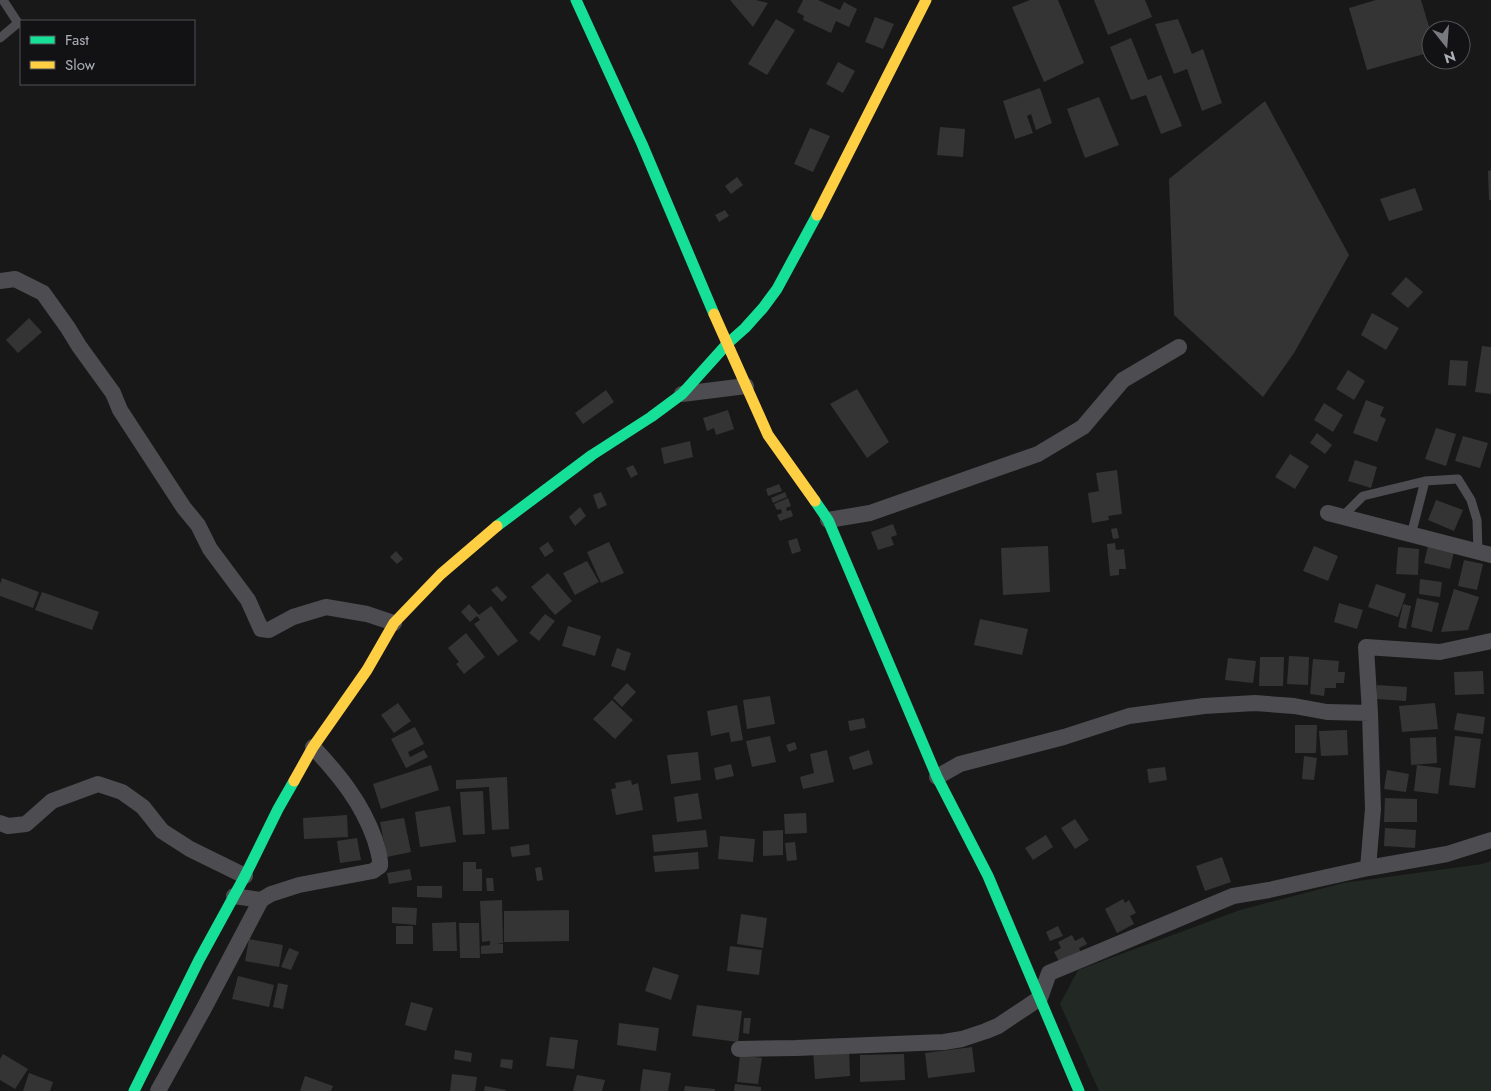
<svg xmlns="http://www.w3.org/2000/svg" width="1491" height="1091" viewBox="0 0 1491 1091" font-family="Jost,sans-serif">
<rect width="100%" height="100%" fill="#181818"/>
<path fill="#222823" d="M1491,861V1091H1099L1060,1004L1078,970L1240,910L1343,883L1482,864Z"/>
<path fill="#343435" d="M730,0H756L768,3L753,27Z
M803,0H818L840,10L844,2L857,9L849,27L836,21L831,33L803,20L804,16L797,12Z
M1030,0H1058L1084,63L1044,82L1012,7Z
M1094,0H1145L1152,17L1108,35Z
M1376,0H1421L1431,33V52L1367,70L1349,8Z
M875,17L894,24L883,49L865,42Z
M776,19L795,30L767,75L748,64Z
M1178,19L1192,54L1203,49L1222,103L1202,111L1187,69L1174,74L1155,24Z
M1131,38L1148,80L1161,75L1182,126L1161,134L1146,95L1131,100L1110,47Z
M838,62L855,71L843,93L826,84Z
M1040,88L1052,123L1036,130L1031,114L1027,116L1033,133L1015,139L1003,101Z
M1099,97L1119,145L1085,158L1067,109Z
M1265,101L1349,255L1294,353L1263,397L1174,315L1169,179Z
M940,127L965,129L963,157L937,155Z
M810,128L830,136L813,172L794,164Z
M1491,170V200H1489L1488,171Z
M737,177L743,185L731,194L725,186Z
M1415,188L1423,210L1389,221L1380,199Z
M725,210L729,216L719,222L715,215Z
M1406,277L1423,292L1408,308L1391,294Z
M1372,313L1399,328L1386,350L1361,335Z
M29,318L42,332L18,353L6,340Z
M1482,346L1491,347V394L1475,392Z
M1450,360L1468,361L1466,386L1448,385Z
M1348,370L1365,381L1354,400L1336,389Z
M857,389L889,442L867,458L830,404Z
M606,390L614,402L583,424L575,413Z
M1366,400L1384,407L1380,416L1386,419L1377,442L1353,433Z
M1324,403L1343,415L1333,432L1314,420Z
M728,410L734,429L716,435L714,428L707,431L703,418Z
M1436,428L1456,434L1446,466L1425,459Z
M1317,433L1332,445L1325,454L1310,443Z
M1463,436L1488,443L1480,468L1455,461Z
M690,441L693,457L664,464L661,448Z
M1290,454L1309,466L1295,489L1275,477Z
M1355,460L1377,467L1371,488L1348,481Z
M633,465L638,474L631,478L626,468Z
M1117,470L1122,514L1108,516L1109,520L1092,523L1088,493L1099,491L1096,473Z
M779,484L782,491L768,496L766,489Z
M601,492L607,505L598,509L593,495Z
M785,492L787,497L773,503L771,498Z
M788,498L791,506L786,508L787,511L791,510L793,516L780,521L777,515L782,513L781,509L777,510L774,504Z
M1436,500L1463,510L1454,531L1428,520Z
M580,507L586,516L575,526L569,517Z
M893,524L897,535L891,537L894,545L878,550L871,532Z
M1117,528L1119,538L1113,539L1111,529Z
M797,538L801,551L792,554L788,541Z
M548,542L554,551L545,557L539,548Z
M609,542L624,573L601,583L587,552Z
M1115,543L1116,550L1124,549L1126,569H1119V575L1110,576L1107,544Z
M1048,546L1050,592L1003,595L1001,548Z
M1314,546L1338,556L1328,581L1303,571Z
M1428,546L1454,552L1450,569L1424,563Z
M1398,547L1419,549L1418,575L1396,574Z
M396,551L403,559L397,564L390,557Z
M1464,560L1483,564L1477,590L1458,586Z
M587,561L599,582L575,595L563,573Z
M548,573L572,601L555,615L531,587Z
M2,578L39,592L33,608L0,596V584Z
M1420,579L1442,582L1440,597L1419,594Z
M1376,584L1406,594L1398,617L1368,607Z
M497,586L507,597L502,602L491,590Z
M1454,589L1479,597L1468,630L1441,632Z
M42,592L99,612L92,630L35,610Z
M1417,598L1439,603L1432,632L1411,627Z
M1339,603L1363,610L1357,629L1334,622Z
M469,604L479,615L491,606L518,641L498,656L474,624L480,620L477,616L470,622L461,612Z
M1403,604L1411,606L1406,629L1398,627Z
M545,614L555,621L539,641L529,633Z
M980,619L1028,629L1022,655L974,645Z
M568,626L601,636L595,656L562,646Z
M466,633L485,657L464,674L456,664L459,662L448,648Z
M617,648L631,653L625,671L611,666Z
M1289,656L1309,657L1308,685L1287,684Z
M1260,657H1284L1283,686H1259Z
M1228,658L1256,661L1253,683L1225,680Z
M1313,659L1339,661L1338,672H1345L1344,683H1336V688H1325L1324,696L1310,694Z
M1483,671L1484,694L1455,695L1454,672Z
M627,683L636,692L622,707L613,698Z
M1377,685L1407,687L1406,701L1376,699Z
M770,696L775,724L747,729L743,700Z
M612,700L633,720L615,739L593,719Z
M398,703L411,721L394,733L381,715Z
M1435,703L1438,729L1402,732L1399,706Z
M737,705L743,740L731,742L729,732L711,736L707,711Z
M1457,713L1485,717L1483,734L1454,730Z
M864,718L866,728L850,731L848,721Z
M1295,725H1317L1316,753H1295Z
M415,727L424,744L408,752L410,757L424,750L428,757L406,768L391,739Z
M1347,730L1348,755L1321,756L1319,731Z
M770,736L776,762L752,767L746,741Z
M1455,736L1481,739L1475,788L1449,785Z
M1436,737L1437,763L1411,765L1410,738Z
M795,742L797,749L789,752L786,745Z
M827,750L834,782L803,789L800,777L814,773L810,754Z
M869,750L873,764L853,770L849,757Z
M698,752L701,780L671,784L667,755Z
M1304,756L1317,758L1314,780L1302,779Z
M731,764L734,776L716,780L714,768Z
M431,765L439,790L381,809L373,784Z
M1417,765L1441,768L1438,794L1414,791Z
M1165,767L1167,780L1149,783L1147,769Z
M1387,770L1409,774L1406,792L1384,789Z
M507,777L509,829L492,830L489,787L456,789V780Z
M631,780L632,785L638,783L643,810L616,815L611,789L616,788L615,783Z
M483,791L485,834L463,835L460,792Z
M698,793L702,819L677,822L674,797Z
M1385,798L1417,799V822H1384Z
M450,806L456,842L420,847L415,812Z
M806,813L807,833L785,834L784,814Z
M347,815L348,837L304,839L303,818Z
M404,818L411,852L387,857L380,822Z
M1075,819L1089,840L1075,849L1061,828Z
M1385,828L1416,830L1415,848L1384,846Z
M706,830L708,847L654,852L652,835Z
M783,830V855L763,856V831Z
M1046,835L1053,847L1033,860L1025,848Z
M720,836L755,839L753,862L718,859Z
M357,838L361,860L340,863L337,841Z
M795,842L797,860L787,861L785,843Z
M529,844L530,855L512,857L510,847Z
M698,852L699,869L655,872L653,856Z
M1222,857L1231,882L1205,891L1196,866Z
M463,862H476V869H482V891H463Z
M541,867L543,880L537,881L535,868Z
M410,869L412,880L389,884L387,873Z
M486,878H493L494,891H487Z
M417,886H442V898L417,897Z
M1123,899L1125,903L1129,900L1136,913L1130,916L1134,924L1117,933L1105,909Z
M502,900L503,943L496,944H503V953L481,954V946L490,945V941L482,942L480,901Z
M392,907L417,908L416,925L392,923Z
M569,910V941L504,942V911Z
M741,914L767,918L763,948L737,944Z
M456,922L457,951H433L432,923Z
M459,923H479L480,958H460Z
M396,926H413V944H396Z
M1058,926L1063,936L1050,941L1046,932Z
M1072,935L1075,941L1083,937L1087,944L1079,948L1082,955L1061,965L1054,952L1061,948L1058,942Z
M249,939L283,945L279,967L245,961Z
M730,946L762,950L759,975L727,971Z
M289,948L299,952L291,970L281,967Z
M653,967L679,975L671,1000L645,991Z
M238,976L274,985L269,1007L232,999Z
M278,983L288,985L283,1009L273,1007Z
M411,1002L433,1008L426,1031L405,1025Z
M697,1005L742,1011L738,1042L692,1036Z
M744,1018H751L749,1034L743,1033Z
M619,1023L659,1028L656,1051L617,1045Z
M550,1037L578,1040L574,1069L546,1066Z
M972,1047L975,1072L928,1078L925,1053Z
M849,1048L850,1076L815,1079L813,1050Z
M455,1050L472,1053L471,1062L454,1059Z
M3,1054L28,1069L15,1089L0,1080V1059Z
M904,1054L905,1080L860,1082V1055Z
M740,1055L762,1058L758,1084L737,1082Z
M501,1059L513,1060L512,1069L500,1067Z
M643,1069L671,1073L668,1091H640Z
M29,1073L53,1082L50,1091H23Z
M452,1074L477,1077L475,1091H450Z
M577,1075L605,1080L602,1091H573Z
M305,1076L333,1086L331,1091H300Z
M735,1084L761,1087V1091H734Z
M485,1086L506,1090V1091H484Z
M685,1086L715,1089V1091H684Z"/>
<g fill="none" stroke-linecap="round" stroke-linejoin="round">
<path stroke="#4d4d51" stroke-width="9" d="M0,38L18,23L3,0
M1342,517L1363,496L1425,481L1458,479L1471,500L1477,520L1478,552
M1411,535L1425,481"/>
<path stroke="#4d4d51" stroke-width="16" d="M0,281L15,279L43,293L68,328L79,346L113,393L120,410L184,508L198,525L210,549L248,600L261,629L269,630L293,617L326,607L367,614L394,623
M682,394L746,386
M1328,513L1491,555
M828,520L870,513L1038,454L1083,427L1123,380L1179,347
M937,777L960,764L1064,737L1129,716L1204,706L1255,703L1294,706L1327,712L1370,713L1366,647L1440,652L1491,641
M0,823L8,826L26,824L52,801L98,784L122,792L143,807L162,831L190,849L245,876
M1368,868L1373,809L1370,713
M234,896L261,900L271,894L299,885L373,871L380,866C381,858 377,848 375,840C362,803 340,776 313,747
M739,1049L796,1048L944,1042L962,1039L986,1031L998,1026L1040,998L1049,973L1233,896L1269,890L1368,868L1447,854L1491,840
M158,1091L203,1010L261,900"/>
<path stroke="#16e098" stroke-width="11" d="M576,0L642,144L714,314
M815,501L828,520L937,777L988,876L1079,1091
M497,526L592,455L651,417L682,394L727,344L745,328L763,308L777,289L817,215
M134,1091L199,960L245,876L278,809L294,781"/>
<path stroke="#ffcf43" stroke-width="11" d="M817,215L926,0
M714,314L768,435L815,501
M294,781L313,747L367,670L394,623L441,574L497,526"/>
</g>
<rect x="20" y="20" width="175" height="65" fill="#121214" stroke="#4f5155"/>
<rect x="30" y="36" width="25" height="8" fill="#16e098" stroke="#4f5155"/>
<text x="65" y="45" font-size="15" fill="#abafb7">Fast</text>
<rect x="30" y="61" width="25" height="8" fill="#ffcf43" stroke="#4f5155"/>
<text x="65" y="70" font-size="15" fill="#abafb7">Slow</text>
<g transform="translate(1446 45) rotate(163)"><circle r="24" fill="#121214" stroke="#4f5155"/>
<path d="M0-4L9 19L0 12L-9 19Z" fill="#787a7f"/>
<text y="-8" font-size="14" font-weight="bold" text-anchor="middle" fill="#abafb7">N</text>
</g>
</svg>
